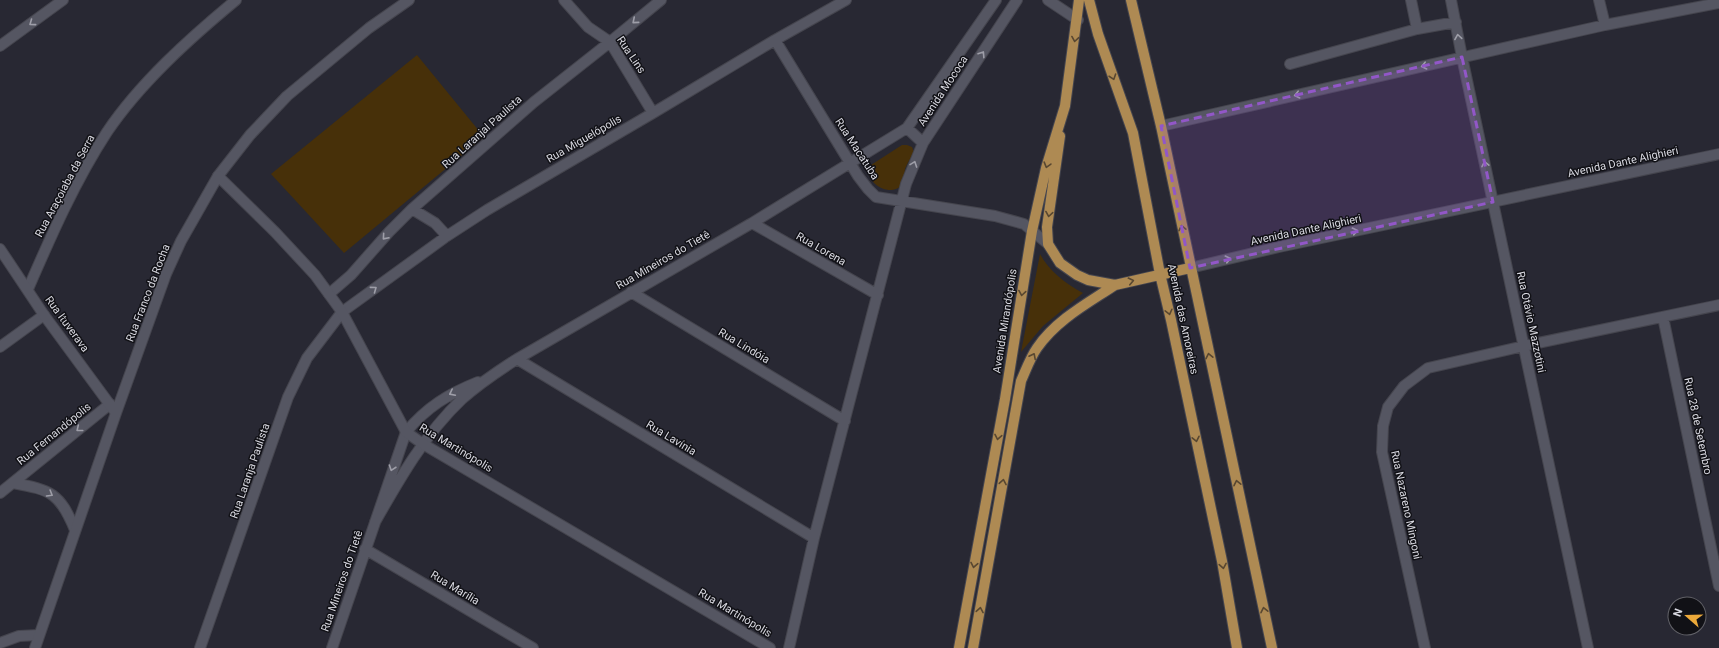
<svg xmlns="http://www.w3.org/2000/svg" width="1719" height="648" viewBox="0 0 1719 648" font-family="Roboto,sans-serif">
<rect width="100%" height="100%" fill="#282833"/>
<path fill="#473009" d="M417,55L484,137L344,253L271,174Z
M902,145H907L912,147L914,152C911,158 907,163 905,169C904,176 907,181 901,186C888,198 862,181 871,165Z
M1040,254C1049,271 1066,284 1083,293L1043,326L1021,352Z"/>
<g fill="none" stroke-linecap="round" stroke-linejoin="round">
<defs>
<path id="minor" d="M564,0L588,27L610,42L653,113
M1048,0L1078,20
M1411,0L1417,29
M1451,0L1462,57L1588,648
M1599,0L1605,25
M775,40L858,176L868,189L876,197L995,216L1024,224L1048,244
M0,46L63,0
M1290,64L1417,29L1456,22
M1161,126L1605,25L1719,3
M907,128L923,143
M218,176L250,135L287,96L369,28L409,0
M412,209L435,223L447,236
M752,223L878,295
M28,289C51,236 75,181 107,132C140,83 190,38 236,0
M631,292L845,421
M329,294L351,275L389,232L412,209L534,102L610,42L661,0
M1663,317L1719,586
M0,347L44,315
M517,359L814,538
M13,483C51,490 60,493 75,530
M0,493L110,404
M375,522C400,478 425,434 462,399C479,384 498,371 517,359L752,223L907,128L996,0
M365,549L533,648
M0,643L19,636L39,635
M200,648L288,397L307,358L342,312L447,236L487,210L653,113L775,40L846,0
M332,648L406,432C427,407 448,394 478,382
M789,648L814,538L906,184L923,143L1017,0
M1425,648L1382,452L1383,426L1388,407L1404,386L1428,368L1524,346L1719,305"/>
<path id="tertiary" d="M0,249L44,315L116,413
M1190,268L1279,247L1719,154
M35,648L116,413L166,274L181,241L218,176L275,232L315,275L342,312L406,432L423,444L770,648"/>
<path id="primary" d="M1089,0L1098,34L1133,133L1160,274L1171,320L1222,561L1237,648
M1131,0L1161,126L1272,648
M1060,136L1047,227L1048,244L1060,263L1077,275L1088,280L1115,285L1190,268
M959,648L1005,399L1032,231L1046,168L1065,106L1079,0
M973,648L1021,381C1026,370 1030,358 1037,348C1056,320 1088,303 1115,285"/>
</defs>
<use href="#minor" stroke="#45454e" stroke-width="12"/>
<use href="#tertiary" stroke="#45454e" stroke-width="12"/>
<use href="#primary" stroke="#45454e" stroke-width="12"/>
<use href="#minor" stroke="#555662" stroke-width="10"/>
<use href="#tertiary" stroke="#555662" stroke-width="10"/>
<use href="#primary" stroke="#ae8a53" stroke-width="10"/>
</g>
<defs><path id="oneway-chevron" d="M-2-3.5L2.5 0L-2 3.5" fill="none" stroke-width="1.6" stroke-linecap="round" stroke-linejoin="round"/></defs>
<g stroke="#9e9ea8">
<use href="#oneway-chevron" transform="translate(635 21) rotate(140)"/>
<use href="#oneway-chevron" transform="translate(32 23) rotate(144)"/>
<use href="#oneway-chevron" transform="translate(1458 37) rotate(-99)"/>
<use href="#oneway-chevron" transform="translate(982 54) rotate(-57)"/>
<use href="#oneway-chevron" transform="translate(1424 66) rotate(167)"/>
<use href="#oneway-chevron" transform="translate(1297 95) rotate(167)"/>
<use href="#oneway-chevron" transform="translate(914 164) rotate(-70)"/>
<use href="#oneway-chevron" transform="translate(1485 164) rotate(-102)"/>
<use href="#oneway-chevron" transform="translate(1355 231) rotate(-12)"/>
<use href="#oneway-chevron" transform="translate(385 237) rotate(131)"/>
<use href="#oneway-chevron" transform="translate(1228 259) rotate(-13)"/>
<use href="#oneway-chevron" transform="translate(374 289) rotate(-36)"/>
<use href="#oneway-chevron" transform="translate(452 393) rotate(153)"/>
<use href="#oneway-chevron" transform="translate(79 429) rotate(141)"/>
<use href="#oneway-chevron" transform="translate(392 468) rotate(109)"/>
<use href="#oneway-chevron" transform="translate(50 494) rotate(31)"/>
</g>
<g stroke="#584731">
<use href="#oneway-chevron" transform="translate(1075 39) rotate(99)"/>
<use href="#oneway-chevron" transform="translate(1113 77) rotate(71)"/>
<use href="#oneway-chevron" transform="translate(1047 165) rotate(106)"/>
<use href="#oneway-chevron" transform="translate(1049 214) rotate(99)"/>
<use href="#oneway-chevron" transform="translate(1182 228) rotate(-102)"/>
<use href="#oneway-chevron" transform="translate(1131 281) rotate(-13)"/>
<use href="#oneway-chevron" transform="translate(1022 293) rotate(99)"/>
<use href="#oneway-chevron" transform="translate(1169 312) rotate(76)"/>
<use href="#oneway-chevron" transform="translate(1033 356) rotate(-63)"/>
<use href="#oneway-chevron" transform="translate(1209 356) rotate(-102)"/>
<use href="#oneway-chevron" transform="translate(998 437) rotate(101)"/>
<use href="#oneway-chevron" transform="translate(1196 439) rotate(78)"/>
<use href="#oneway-chevron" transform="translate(1003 482) rotate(-80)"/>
<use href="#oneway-chevron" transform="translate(1237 483) rotate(-102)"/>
<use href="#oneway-chevron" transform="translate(974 565) rotate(101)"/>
<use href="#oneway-chevron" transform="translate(1223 566) rotate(80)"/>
<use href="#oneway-chevron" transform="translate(980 610) rotate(-80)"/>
<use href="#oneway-chevron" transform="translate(1264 610) rotate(-102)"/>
</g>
<path fill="#9257c8" fill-opacity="0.2" stroke="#9257c8" stroke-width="3" stroke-dasharray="8 5" stroke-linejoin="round" d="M1462,57L1493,202L1190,268L1161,126Z"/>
<g text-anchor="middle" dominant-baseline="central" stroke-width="3" stroke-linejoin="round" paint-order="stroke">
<g font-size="11" fill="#d9d9e1" stroke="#111116">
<text transform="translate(631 55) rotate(56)">Rua Lins</text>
<text transform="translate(943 91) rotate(-57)">Avenida Mococa</text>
<text transform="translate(482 132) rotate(-42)">Rua Laranjal Paulista</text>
<text transform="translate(584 139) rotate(-30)">Rua Miguelópolis</text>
<text transform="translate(857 149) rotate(57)">Rua Macatuba</text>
<text transform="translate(1623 162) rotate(-12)">Avenida Dante Alighieri</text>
<text transform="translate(65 186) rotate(-62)">Rua Araçoiaba da Serra</text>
<text transform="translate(1306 230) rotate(-12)">Avenida Dante Alighieri</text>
<text transform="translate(821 249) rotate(30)">Rua Lorena</text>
<text transform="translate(663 260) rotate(-30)">Rua Mineiros do Tietê</text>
<text transform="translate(148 293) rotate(-69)">Rua Franco da Rocha</text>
<text transform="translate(1183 319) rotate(78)">Avenida das Amoreiras</text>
<text transform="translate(1005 321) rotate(-81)">Avenida Mirandópolis</text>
<text transform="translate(1531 322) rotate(78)">Rua Otávio Mazzotini</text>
<text transform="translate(67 324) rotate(54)">Rua Ituverava</text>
<text transform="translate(744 346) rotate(31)">Rua Lindóia</text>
<text transform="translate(1698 426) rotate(78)">Rua 28 de Setembro</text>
<text transform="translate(54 434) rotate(-39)">Rua Fernandópolis</text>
<text transform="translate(671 438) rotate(31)">Rua Lavínia</text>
<text transform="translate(456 448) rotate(31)">Rua Martinópolis</text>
<text transform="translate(250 471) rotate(-71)">Rua Laranja Paulista</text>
<text transform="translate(1406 505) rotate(78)">Rua Nazareno Mingoni</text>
<text transform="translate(342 581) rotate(-71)">Rua Mineiros do Tietê</text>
<text transform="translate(455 588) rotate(31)">Rua Marília</text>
<text transform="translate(735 613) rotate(31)">Rua Martinópolis</text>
</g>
</g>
<g transform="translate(1687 616) rotate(290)"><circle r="19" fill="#111116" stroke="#616167"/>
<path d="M0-3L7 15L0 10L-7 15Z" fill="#eca93a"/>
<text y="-6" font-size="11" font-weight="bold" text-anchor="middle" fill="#d9d9e1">N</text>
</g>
</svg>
